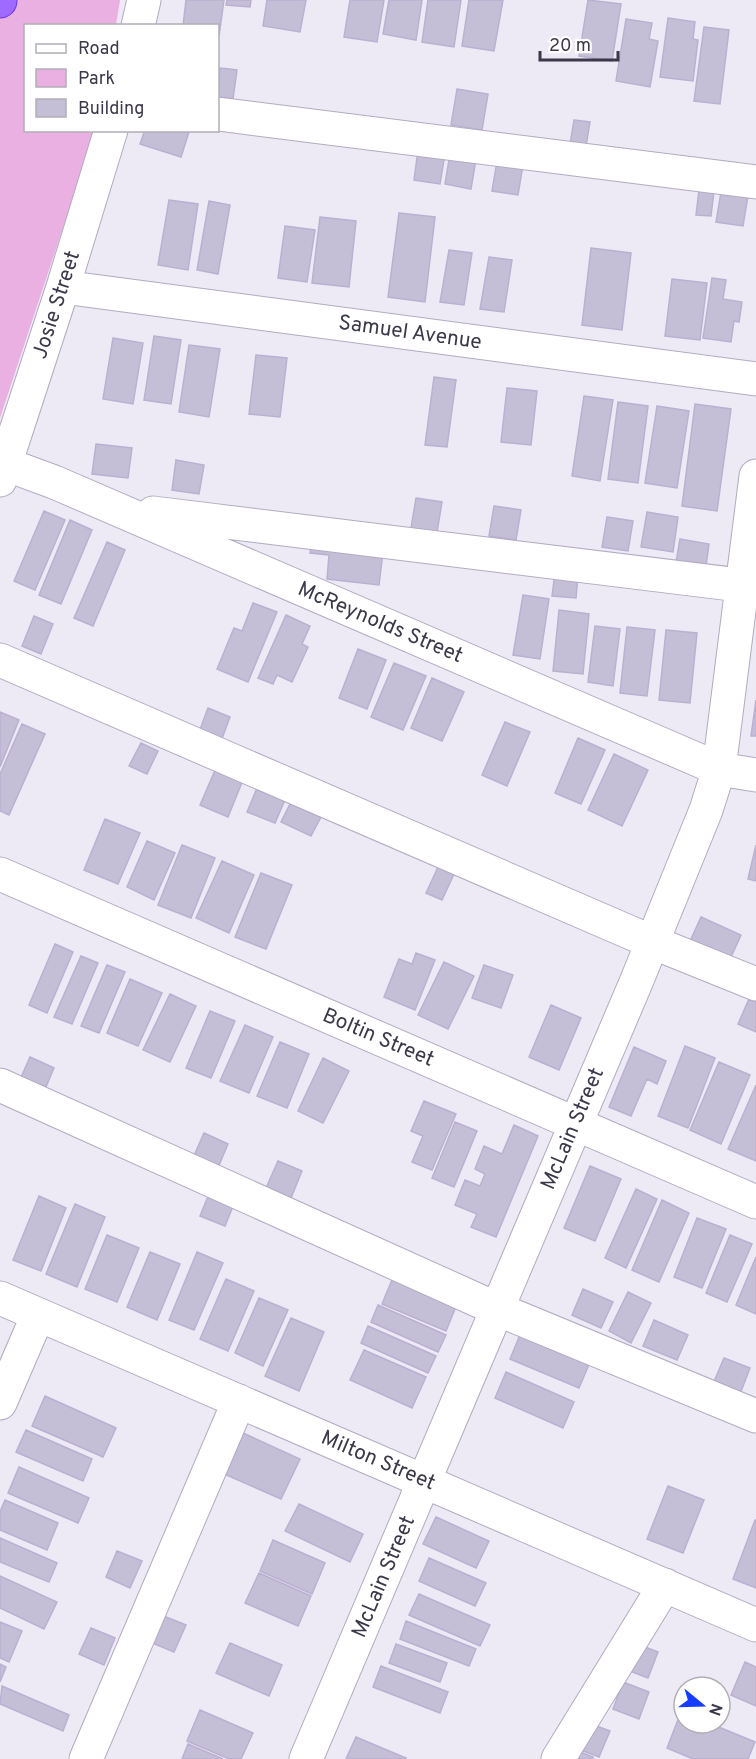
<svg xmlns="http://www.w3.org/2000/svg" width="756" height="1759" viewBox="0 0 756 1759" font-family="Overpass,sans-serif">
<rect width="100%" height="100%" fill="#ede9f5"/>
<path fill="#eab0e2" d="M0,0H120L116,25L26,26V130L95,131L0,418Z"/>
<path fill="#c5bed7" stroke="#bab1d2" stroke-width="1.5" d="M186,0H224L219,36L218,26H183Z
M227,0H251L250,7L226,5Z
M267,0H306L300,32L263,26Z
M350,0H384L377,42L344,37Z
M389,0H422L416,40L383,34Z
M428,0H461L454,47L422,42Z
M469,0H503L494,51L462,46Z
M588,0L621,4L612,61L579,56Z
M668,18L695,22L693,39L698,40L693,81L660,77Z
M626,19L652,23L649,39L658,41L650,87L616,81Z
M704,27L729,30L720,104L694,101Z
M220,68L237,70L233,99L218,97Z
M457,89L488,94L482,130L451,125Z
M574,120L590,122L586,146L570,144Z
M145,130L189,132L181,157L140,144Z
M418,150L445,154L440,184L414,180Z
M450,154L476,159L471,189L445,184Z
M497,161L523,165L518,195L492,191Z
M699,190L714,191L711,216L696,215Z
M721,192L748,196L743,226L716,222Z
M169,200L198,204L188,270L158,265Z
M209,201L230,205L218,274L197,270Z
M399,213L435,217L425,302L388,297Z
M320,217L356,221L349,287L312,283Z
M285,226L315,230L307,282L278,278Z
M591,248L631,253L622,330L582,325Z
M449,250L472,253L464,305L440,302Z
M489,257L512,260L504,312L480,309Z
M712,278L726,280L723,299L742,302L739,322L734,321L731,342L703,338Z
M672,279L707,283L700,340L665,336Z
M154,336L181,340L171,404L144,400Z
M113,338L143,343L133,404L103,399Z
M189,345L220,349L209,417L179,412Z
M256,355L287,358L280,417L249,414Z
M434,377L456,380L447,447L425,445Z
M507,388L537,391L531,445L501,442Z
M584,396L613,400L600,481L572,476Z
M618,402L648,406L638,483L608,479Z
M695,404L731,409L717,511L682,506Z
M657,406L689,411L677,488L645,483Z
M96,444L132,448L128,478L92,474Z
M176,460L204,465L199,494L172,490Z
M416,498L442,502L437,532L411,528Z
M494,506L521,510L516,540L489,536Z
M44,511L65,520L35,590L14,581Z
M647,512L678,517L673,552L641,547Z
M607,517L633,521L628,551L602,547Z
M70,520L92,530L61,604L39,595Z
M313,535L384,544L379,585L327,579L329,555L310,553Z
M680,539L709,544L706,566L676,562Z
M107,542L125,550L93,626L74,618Z
M555,573L578,575L576,598L552,596Z
M523,595L549,599L540,659L513,655Z
M253,603L277,612L248,682L217,669L234,628L242,631Z
M559,610L589,614L583,674L553,671Z
M286,615L310,626L302,644L308,647L292,682L277,675L273,684L258,678Z
M34,616L53,624L41,654L22,646Z
M595,626L620,629L613,686L588,682Z
M627,627L655,630L647,696L620,693Z
M666,630L697,633L690,703L659,700Z
M358,649L386,660L367,709L339,698Z
M394,663L426,676L403,730L371,717Z
M432,678L464,692L442,741L411,728Z
M756,700V736H751Z
M208,708L230,717L220,744L198,735Z
M0,712L19,720L0,767Z
M505,722L530,732L507,786L482,775Z
M22,724L45,734L9,815L0,811V774Z
M578,738L605,750L581,804L555,793Z
M141,743L158,751L147,774L129,766Z
M614,754L648,770L622,826L588,810Z
M216,768L243,780L228,817L200,805Z
M257,788L285,800L275,823L247,812Z
M293,798L323,813L311,836L281,822Z
M105,819L140,833L118,884L84,870Z
M147,841L175,853L154,900L127,887Z
M182,845L215,858L191,918L158,905Z
M756,845V881L748,879Z
M222,861L254,875L229,933L196,918Z
M439,865L455,872L442,900L426,893Z
M261,873L292,885L266,949L235,937Z
M701,917L741,935L726,968L686,950Z
M55,944L73,952L47,1013L29,1005Z
M416,953L435,960L415,1010L384,997L399,959L412,964Z
M81,956L98,963L72,1024L54,1017Z
M444,962L474,976L448,1029L418,1015Z
M107,965L125,972L99,1033L81,1026Z
M484,965L513,975L501,1008L472,998Z
M130,979L162,993L138,1046L107,1033Z
M170,994L196,1006L170,1062L143,1050Z
M749,999L756,1002V1032L738,1024Z
M551,1005L581,1018L559,1070L529,1057Z
M210,1011L235,1021L211,1078L186,1068Z
M245,1025L273,1037L249,1093L220,1081Z
M280,1042L309,1054L287,1108L257,1096Z
M685,1046L715,1058L688,1128L658,1116Z
M634,1047L666,1061L657,1084L647,1079L631,1116L609,1107Z
M30,1057L54,1068L43,1094L18,1084Z
M323,1058L349,1071L323,1123L298,1111Z
M719,1062L750,1075L721,1144L690,1130Z
M756,1085V1161L728,1149Z
M424,1101L456,1114L432,1170L412,1162L423,1136L411,1131Z
M455,1122L477,1131L454,1187L432,1178Z
M514,1125L538,1136L496,1237L471,1227L477,1214L455,1205L465,1180L480,1186L485,1174L475,1169L484,1146L502,1154Z
M204,1133L228,1144L217,1170L192,1160Z
M278,1161L302,1171L291,1198L266,1188Z
M590,1166L621,1179L595,1241L564,1228Z
M211,1189L236,1199L225,1226L200,1216Z
M636,1189L657,1199L626,1268L605,1258Z
M39,1196L66,1208L41,1271L13,1260Z
M662,1200L689,1213L659,1282L632,1270Z
M75,1204L105,1217L77,1287L46,1274Z
M697,1218L726,1229L702,1288L674,1277Z
M107,1235L139,1248L117,1302L85,1289Z
M730,1235L752,1244L727,1302L706,1293Z
M150,1252L180,1264L157,1320L127,1307Z
M197,1252L223,1263L194,1330L169,1320Z
M756,1257V1314L736,1305Z
M396,1270L460,1297L446,1331L382,1304Z
M226,1279L254,1291L228,1351L200,1339Z
M583,1289L613,1302L601,1328L572,1315Z
M628,1292L651,1303L631,1343L609,1331Z
M259,1298L288,1310L263,1366L235,1353Z
M378,1305L446,1335L438,1352L371,1322Z
M291,1318L324,1332L299,1391L265,1376Z
M654,1320L688,1335L677,1360L643,1346Z
M524,1325L593,1355L579,1388L510,1359Z
M368,1326L436,1356L428,1373L361,1343Z
M364,1350L426,1377L412,1408L350,1380Z
M724,1358L750,1368L740,1394L713,1384Z
M506,1372L574,1402L563,1428L495,1398Z
M45,1396L116,1428L103,1457L32,1426Z
M232,1428L300,1459L281,1499L213,1469Z
M26,1430L92,1459L83,1481L16,1452Z
M19,1467L89,1498L78,1523L8,1493Z
M668,1486L704,1500L683,1553L647,1539Z
M5,1500L58,1523L47,1550L0,1530V1512Z
M299,1504L363,1534L350,1562L285,1531Z
M436,1517L489,1541L476,1568L423,1544Z
M755,1520H756V1588L733,1579Z
M0,1538L57,1563L49,1582L0,1562Z
M273,1540L325,1563L312,1594L260,1571Z
M117,1551L142,1561L130,1588L106,1577Z
M429,1558L486,1583L475,1606L419,1581Z
M259,1573L311,1596L298,1626L245,1603Z
M0,1576L57,1602L44,1629L0,1608Z
M419,1594L490,1625L480,1646L409,1615Z
M161,1615L186,1625L174,1652L150,1642Z
M406,1621L476,1649L469,1666L400,1639Z
M0,1622L22,1631L9,1662L0,1658Z
M91,1628L115,1638L104,1665L79,1654Z
M632,1642L658,1652L648,1678L622,1668Z
M230,1643L282,1665L269,1696L216,1673Z
M396,1644L447,1663L440,1682L389,1663Z
M745,1662L756,1667V1706L731,1695Z
M0,1664L6,1667L0,1682Z
M381,1666L448,1692L440,1713L373,1687Z
M623,1682L649,1692L639,1719L613,1709Z
M2,1686L69,1715L63,1731L0,1704Z
M200,1710L253,1733L241,1759H229L187,1741Z
M681,1712L684,1713V1723H709L755,1742L748,1759H693L667,1748Z
M583,1721L610,1731L599,1757L573,1747Z
M356,1737L406,1758L405,1759H346Z
M188,1744L223,1759H182Z
M567,1747L593,1757V1759H562Z"/>
<g fill="none" stroke-linecap="round" stroke-linejoin="round">
<defs>
<path id="minor" d="M138,26L144,0
M218,114L756,182
M63,287L756,379
M5,464L54,482L719,769L756,775
M0,480L63,287L111,130
M153,513L756,587
M0,660L652,942L756,984
M0,874L756,1202
M0,1085L497,1309L756,1416
M0,1298L756,1625
M0,1403L38,1315
M86,1759L239,1401
M306,1759L637,980L706,810L719,769L756,476
M558,1759L665,1585"/>
<path id="highway" d="M0,1V0"/>
</defs>
<use href="#minor" stroke="#b2abc1" stroke-width="35"/>
<use href="#highway" stroke="#6c35e3" stroke-width="35"/>
<use href="#minor" stroke="#fff" stroke-width="33"/>
<use href="#highway" stroke="#9e6aff" stroke-width="33"/>
</g>
<g text-anchor="middle" dominant-baseline="central" stroke-width="5" stroke-linejoin="round" paint-order="stroke">
<g font-size="21" fill="#3c3749" stroke="#fff">
<text transform="translate(57 305) rotate(-72)">Josie Street</text>
<text transform="translate(410 333) rotate(8)">Samuel Avenue</text>
<text transform="translate(380 623) rotate(23)">McReynolds Street</text>
<text transform="translate(378 1038) rotate(23)">Boltin Street</text>
<text transform="translate(573 1129) rotate(-67)">McLain Street</text>
<text transform="translate(378 1461) rotate(23)">Milton Street</text>
<text transform="translate(384 1577) rotate(-67)">McLain Street</text>
</g>
</g>
<rect x="24" y="24" width="195" height="108" fill="#ffffff" stroke="#b1afb6" stroke-width="1.5"/>
<rect x="36" y="44" width="30" height="9" fill="#ffffff" stroke="#b1afb6" stroke-width="1.5"/>
<text x="78" y="54" font-size="18" fill="#3c3749">Road</text>
<rect x="36" y="69" width="30" height="18" fill="#eab0e2" stroke="#b1afb6" stroke-width="1.5"/>
<text x="78" y="84" font-size="18" fill="#3c3749">Park</text>
<rect x="36" y="99" width="30" height="18" fill="#c5bed7" stroke="#b1afb6" stroke-width="1.5"/>
<text x="78" y="114" font-size="18" fill="#3c3749">Building</text>
<g transform="translate(702 1705) rotate(109)"><circle r="28" fill="#ffffff" stroke="#b1afb6" stroke-width="1.5"/>
<path d="M0-4.5L10 22L0 15L-10 22Z" fill="#163cff"/>
<text y="-9" font-size="16" font-weight="bold" text-anchor="middle" fill="#3c3749">N</text>
</g>
<path d="M540 51v9h78v-9" fill="none" stroke="#3c3749" stroke-width="3"/>
<text x="549" y="51" font-size="18" fill="#3c3749" stroke="#ffffff" stroke-width="4.5" paint-order="stroke">20 m</text>
</svg>
